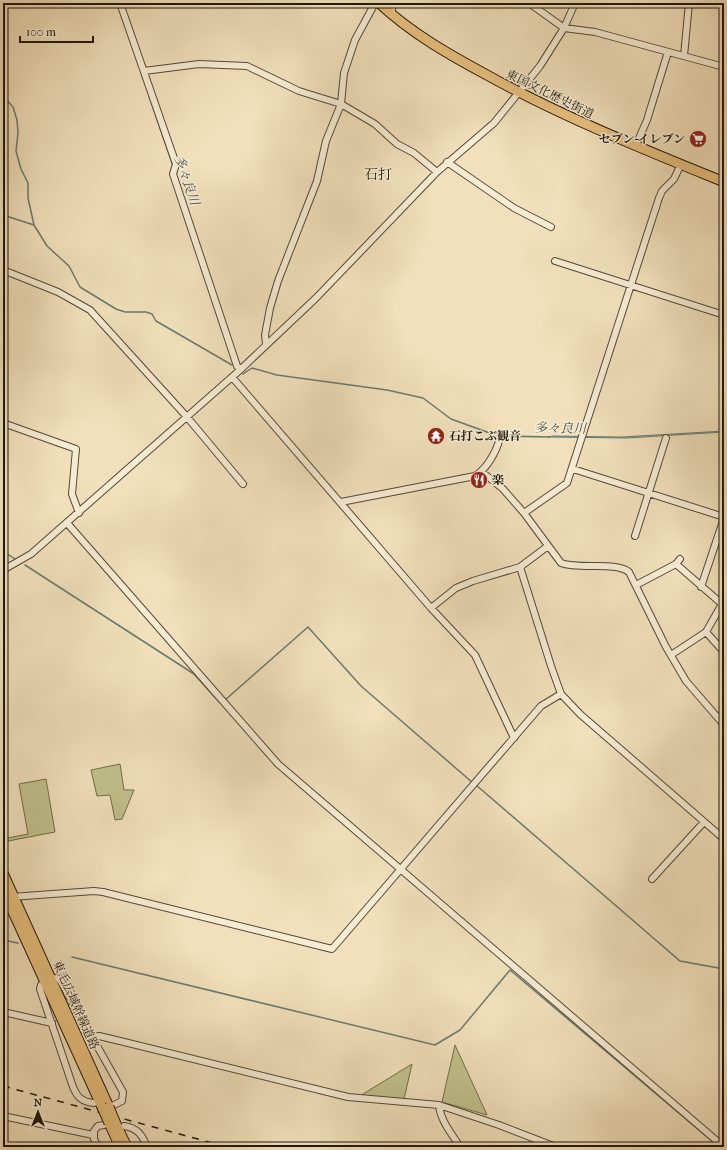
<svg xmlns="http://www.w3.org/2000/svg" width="727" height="1150" viewBox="0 0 727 1150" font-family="'IM FELL French Canon','Noto Serif JP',serif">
<rect width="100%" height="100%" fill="#f1e0bb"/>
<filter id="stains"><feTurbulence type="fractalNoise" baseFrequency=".005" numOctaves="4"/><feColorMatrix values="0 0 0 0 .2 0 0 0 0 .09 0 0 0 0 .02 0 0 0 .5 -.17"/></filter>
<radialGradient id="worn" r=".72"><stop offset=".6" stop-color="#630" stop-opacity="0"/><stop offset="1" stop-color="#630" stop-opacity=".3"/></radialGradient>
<path fill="#c0c18c" stroke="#706c4c" d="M120,764L124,790H134L122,819L115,820L110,795L97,796L91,770Z
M46,779L55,832L3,842V839L28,834L19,784Z
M455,1045L487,1115L442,1102Z
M412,1064L404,1099L362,1096L363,1094Z"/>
<path fill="#9bbdb4" stroke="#697a70" d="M724,431V432L627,438L548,437L553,436L622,437Z"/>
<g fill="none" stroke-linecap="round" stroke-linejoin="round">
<path stroke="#697a70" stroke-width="1.5" d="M3,25L6,3
M3,96L13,107L17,120L18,133L16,151L21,169L28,183V198L34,225
M149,96L173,166
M3,215L34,225L47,246L69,266L80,287L116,309L125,312H146L152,314L156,321L232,365
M243,374L252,368L277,375L387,390L423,398L451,419L498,436
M502,436L550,437
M3,551L15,559
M25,565L194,674L220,703L222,702
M225,700L308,627L361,686L473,783
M476,785L680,961L724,969
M3,940L18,943
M72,957L435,1045L460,1030L510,970L719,1147"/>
<defs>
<path id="minor" d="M120,3L176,164L173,174L237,366L240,370
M529,3L564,28L595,32L724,67
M392,15V3
M684,56L689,3
M144,71L199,64L247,66L299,91L341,104L375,124L397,144L414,153L437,172
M636,145L647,120L668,52
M447,162L514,208L551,227
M555,261L724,315
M3,270L58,292L90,310L187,417L243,484
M266,344L265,335L270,308L278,281L317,181L326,141L341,104L344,73L355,40L375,3
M232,377L431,608L475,655L514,738
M3,423L76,449L72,494L79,513
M573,469L724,517
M482,472L503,489L524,513L561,563C580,570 616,561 629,572L666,647L686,681L724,725
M341,502L475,476C487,469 500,447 500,433
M524,513L567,483L659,198L662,191L674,179L681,164
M67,523L278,764L724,1147
M635,536L666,438
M676,564L722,604L706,632L724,652
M520,567L551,666L561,694L580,714L724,839
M3,570L31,554L240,370L316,298L437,172L494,123L540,66L564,28L575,3
M636,585L676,564L680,559
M701,587L724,518
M431,608L456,588L473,581L520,567L548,546
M671,655L706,632
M652,879L704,822
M11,897L94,891L103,892L332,949L541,706L561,694
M51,979L57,978L60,980L123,1092L122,1101L114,1105
M45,981L41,985L40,989L72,1084C76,1096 81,1102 94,1103
M3,1012L52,1023
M93,1037L99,1036L120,1041L348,1097L439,1105L499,1125L556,1147
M439,1105C440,1120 452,1134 460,1147
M3,1116L93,1135
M124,1126C137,1128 142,1134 147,1147
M98,1147L94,1139V1131L98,1126L104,1125"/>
<path id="highway" d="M379,3C411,33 448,54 487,75C563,117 643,149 724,182
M3,873L109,1107
M3,890L101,1105
M109,1123L120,1147
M116,1124L127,1147"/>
</defs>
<use href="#minor" stroke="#544837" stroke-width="8"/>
<use href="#highway" stroke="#1f160b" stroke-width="11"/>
<use href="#minor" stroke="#f6ebd3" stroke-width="6"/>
<use href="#highway" stroke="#e8c07e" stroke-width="9"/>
<path stroke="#1f160b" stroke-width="1.5" stroke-dasharray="7 7" stroke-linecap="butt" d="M3,1086L227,1147"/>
<defs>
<path id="highway-bridge" d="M101,1105L109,1123
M109,1107L116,1124"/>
</defs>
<use href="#highway-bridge" stroke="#1f160b" stroke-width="11" stroke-linecap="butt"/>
<use href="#highway-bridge" stroke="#e8c07e" stroke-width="9"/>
</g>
<defs>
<symbol id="supermarket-disc" viewBox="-11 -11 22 22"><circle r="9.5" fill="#8f2418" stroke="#f6ebd3"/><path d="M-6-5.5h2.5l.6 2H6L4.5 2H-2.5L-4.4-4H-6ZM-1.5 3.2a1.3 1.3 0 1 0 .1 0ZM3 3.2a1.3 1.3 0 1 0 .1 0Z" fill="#fff"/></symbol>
<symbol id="temple-disc" viewBox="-11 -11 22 22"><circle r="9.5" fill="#8f2418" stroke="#f6ebd3"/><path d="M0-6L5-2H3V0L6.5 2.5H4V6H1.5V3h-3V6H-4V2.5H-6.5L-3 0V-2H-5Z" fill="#fff"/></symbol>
<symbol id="restaurant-disc" viewBox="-11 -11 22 22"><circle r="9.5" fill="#8f2418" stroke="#f6ebd3"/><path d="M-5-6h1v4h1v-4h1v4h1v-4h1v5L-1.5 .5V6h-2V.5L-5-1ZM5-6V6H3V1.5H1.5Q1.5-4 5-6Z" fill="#fff"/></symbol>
</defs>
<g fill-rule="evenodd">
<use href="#supermarket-disc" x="688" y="129" width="20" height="20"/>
<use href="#temple-disc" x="426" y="426" width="20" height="20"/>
<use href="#restaurant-disc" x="469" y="470" width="20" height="20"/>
</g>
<g text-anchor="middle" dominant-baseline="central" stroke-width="3" stroke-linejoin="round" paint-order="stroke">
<g font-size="12" fill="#1f160b" stroke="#f6ebd3">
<text transform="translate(550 94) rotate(26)">東国文化歴史街道</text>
<text transform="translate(76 1005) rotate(66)">東毛広域幹線道路</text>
</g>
<g font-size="12" font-weight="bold" fill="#1f160b" stroke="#f6ebd3" text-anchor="start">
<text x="685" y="139" text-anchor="end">セブン-イレブン</text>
<text x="449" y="436">石打こぶ観音</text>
<text x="492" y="480">楽</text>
</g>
<g font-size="13" font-style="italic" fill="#4a5046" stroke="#f6ebd3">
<text transform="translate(187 180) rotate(71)">多々良川</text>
<text transform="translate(560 428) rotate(1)">多々良川</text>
</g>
<g font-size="14" fill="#1f160b" stroke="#f6ebd3">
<text x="378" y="174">石打</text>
</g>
</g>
<rect width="727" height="1150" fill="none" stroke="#f1e0bb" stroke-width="16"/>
<rect x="4" y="4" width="719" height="1142" fill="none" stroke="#1f160b" stroke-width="2"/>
<rect x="8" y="8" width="711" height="1134" fill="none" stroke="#1f160b"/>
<g transform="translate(38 1112)" stroke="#f6ebd3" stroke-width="3" paint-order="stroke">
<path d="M0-3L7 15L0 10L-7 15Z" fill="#1f160b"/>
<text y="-6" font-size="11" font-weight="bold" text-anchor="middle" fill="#1f160b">N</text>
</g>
<path d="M20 36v6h73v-6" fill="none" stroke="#1f160b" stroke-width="2"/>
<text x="26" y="36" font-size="12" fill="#1f160b" stroke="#f6ebd3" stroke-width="3" paint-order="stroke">100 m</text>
<rect width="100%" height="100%" filter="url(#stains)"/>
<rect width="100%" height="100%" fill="url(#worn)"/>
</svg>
